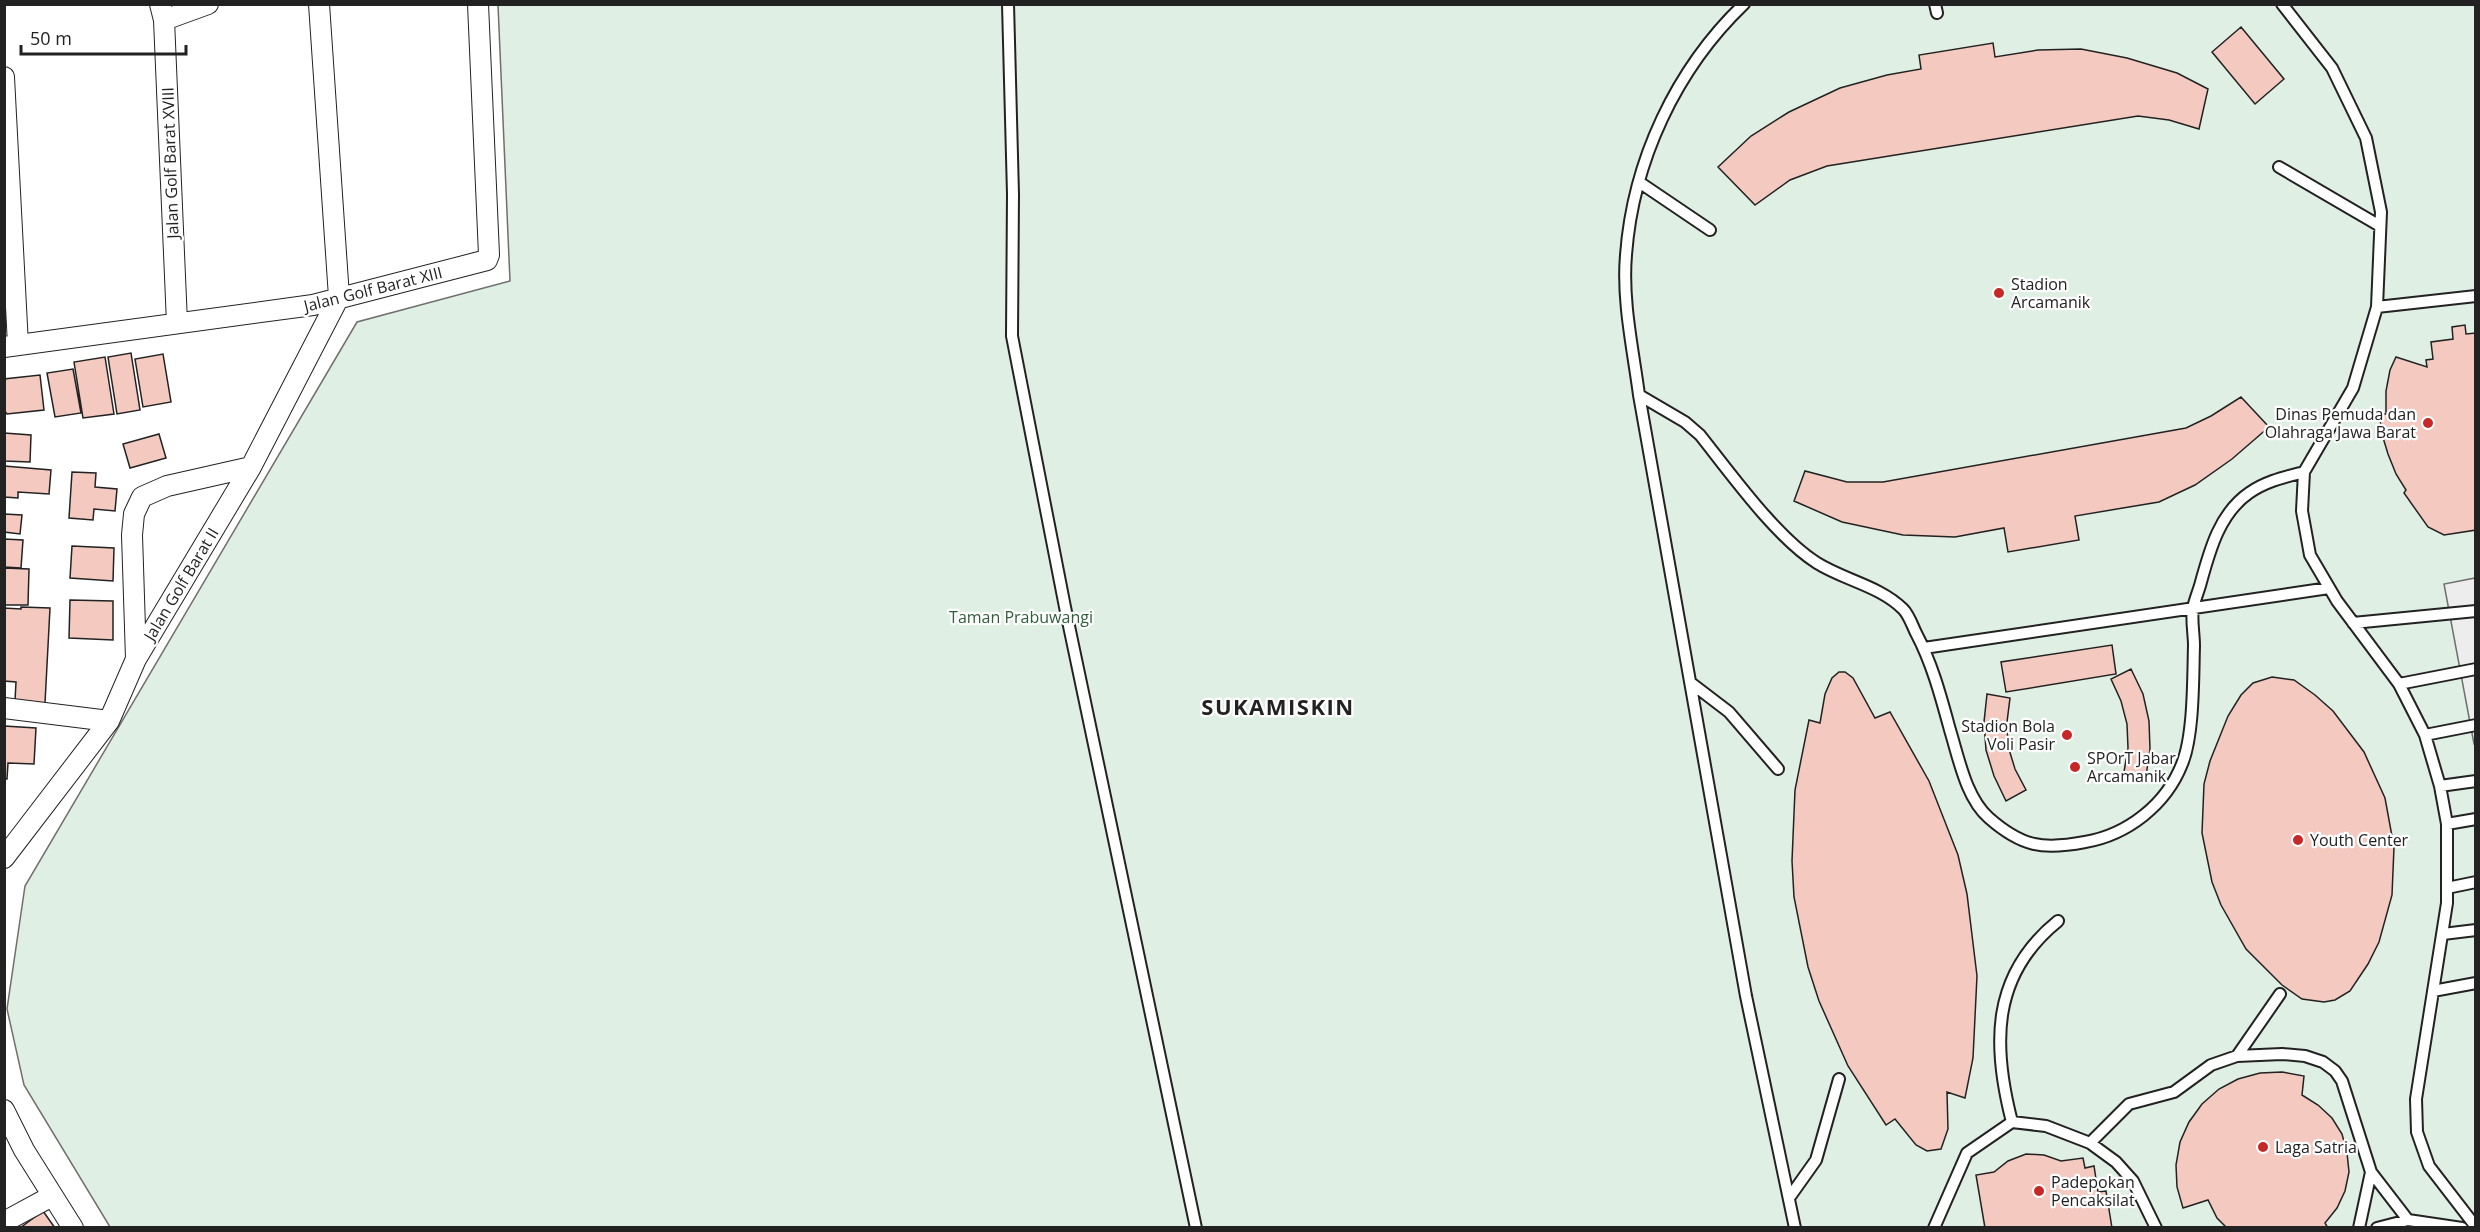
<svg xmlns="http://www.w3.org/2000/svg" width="2480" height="1232" viewBox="0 0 2480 1232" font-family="'Open Sans',sans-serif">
<rect width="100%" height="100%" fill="#fff"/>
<path fill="#e0efe3" stroke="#6f6f6f" stroke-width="1.5" d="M498,5H2475V1227H110L24,1085L7,1009L25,886L357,322L510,281Z"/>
<path fill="#ededed" stroke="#6f6f6f" stroke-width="1.5" d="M2475,578V744H2474L2444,584Z"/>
<path fill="#f3c9c0" stroke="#222" stroke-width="1.5" d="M2241,27L2284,79L2255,104L2212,52Z
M1993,43L1995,57L2038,50L2081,49L2127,58L2177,73L2208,89L2199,129L2169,120L2138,116L1827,166L1790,180L1755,205L1718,167L1751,136L1789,112L1840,88L1887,75L1921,69L1919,55Z
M2465,325L2466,334L2476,333V530L2444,535L2428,527L2404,493L2406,490L2396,474L2388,454L2381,431L2380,414H2386V391L2390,370L2396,357L2427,367L2426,360L2433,359L2431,342L2453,339L2452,327Z
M131,353L140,410L117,414L108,357Z
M163,354L171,402L143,407L135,359Z
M105,357L114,414L83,418L74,362Z
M73,369L81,413L55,417L47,373Z
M40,375L44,410L7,414L4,410V379Z
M2241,397L2269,427L2232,459L2195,485L2159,502L2075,516L2079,540L2008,552L2004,528L1955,537L1903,535L1842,522L1794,501L1805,471L1847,482H1883L2186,428L2211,416Z
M4,433L31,435L30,462L4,461Z
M159,434L166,458L130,468L123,444Z
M4,466L51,470L49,494L18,492V498L4,497Z
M72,472L96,473L95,487L117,489L115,511L94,509L93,520L69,518Z
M4,514L22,515L20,534L4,532Z
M4,539L23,540L21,568L4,567Z
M72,546L114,548L113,581L70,578Z
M4,568L29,569L28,605H4Z
M70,600L113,601V640L69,638Z
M21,607L50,608L45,703L15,701L16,682L4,681V608L21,609Z
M2112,645L2116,674L2006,692L2001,662Z
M2131,669L2143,694L2149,721L2150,749L2146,776L2124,772L2128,748L2127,724L2121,701L2111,679Z
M1839,672H1845L1853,678L1875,718L1890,712L1929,781L1958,855L1967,894L1977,976L1973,1058L1965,1098L1947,1092L1948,1129L1941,1149L1927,1151L1916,1145L1895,1119L1886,1125L1848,1066L1819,1001L1808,967L1794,897L1792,861L1795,790L1809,720L1820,723L1825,694L1832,678Z
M2272,677L2294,680L2315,695L2333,711L2364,752L2385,798L2394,847L2392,895L2379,942L2368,964L2350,991L2335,1000L2324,1002L2302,999L2282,985L2246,949L2221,905L2212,882L2202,833L2204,784L2210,761L2228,716L2241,695L2253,683Z
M1987,694L2010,698L2007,722L2008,746L2015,769L2026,790L2006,801L1994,776L1986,750L1984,722Z
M4,726L36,728L34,764L8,763L7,779H4Z
M2282,1072L2304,1076L2302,1095L2318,1105L2332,1118L2342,1134L2347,1153L2349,1172L2345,1191L2337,1208L2325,1223L2328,1228H2227L2217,1218L2208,1200L2183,1208L2177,1187L2176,1165L2180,1142L2189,1122L2202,1104L2219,1089L2238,1079L2260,1073Z
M2026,1154L2044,1155L2061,1161L2083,1158L2085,1168L2094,1166L2098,1192L2106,1191L2112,1228H1985L1976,1175L1994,1172L2008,1161Z
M43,1211L55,1228H20Z"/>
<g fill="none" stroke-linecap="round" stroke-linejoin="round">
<defs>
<path id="lane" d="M1008,4L1013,194L1012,336L1065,607L1196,1228
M1744,4C1676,69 1633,161 1626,255C1622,301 1633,349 1639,395L1746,996L1795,1228
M1935,4L1937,13
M2282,4L2332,68L2366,138L2381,212L2377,307L2353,388L2304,472L2302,511L2310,555L2337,601L2399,684L2425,735L2440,786L2447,824V903L2416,1099L2417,1132L2429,1166L2476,1227
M2279,167L2380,226
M1639,182L1710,230
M2377,307L2476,296
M1639,395L1685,422L1700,435C1731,474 1776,537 1817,563C1844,580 1880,586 1903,609C1909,615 1912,625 1916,633C1932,663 1941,697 1950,730C1959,759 1966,798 1989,818C2022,847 2043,850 2085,842C2127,835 2166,805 2182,764C2194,735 2193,678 2194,646C2194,633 2191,620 2193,608C2195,599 2199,590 2201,582C2210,549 2220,513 2249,493C2266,481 2285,477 2304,472
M2353,623L2476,611
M1924,648L2329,588
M1691,683L1729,712L1778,769
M2399,684L2476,669
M2425,735L2476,725
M2440,786L2476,781
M2447,824L2476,819
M2447,888L2476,882
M2443,934L2476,930
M2433,991L2476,983
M2237,1056L2280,994
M2012,1122C1992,1045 1991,975 2058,921
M2090,1143L2129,1104L2174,1092L2211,1065L2237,1056L2282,1054L2305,1056L2323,1062L2335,1071L2342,1081L2371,1172L2408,1220
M1789,1198L1816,1160L1839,1079
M1934,1228L1967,1153L2012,1122L2046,1126L2090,1143L2116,1162L2133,1181L2156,1228
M2359,1228L2371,1172
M2377,1228L2408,1220L2462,1228"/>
<path id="street" d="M160,4L164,20L177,323
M164,20L208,4
M4,77L18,345
M4,347L313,305L487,260L489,255L478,4
M136,659L132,535L134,514L142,497L167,486L251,467
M4,708L109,721
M4,858L109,721L136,659L251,467L339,297L319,4
M4,1110L24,1150L73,1228
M4,1222L52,1196"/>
</defs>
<use href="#lane" stroke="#222" stroke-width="14"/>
<use href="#street" stroke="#222" stroke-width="22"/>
<use href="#lane" stroke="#fff" stroke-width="10"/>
<use href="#street" stroke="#fff" stroke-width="20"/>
</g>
<g fill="#c62828" stroke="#fff" stroke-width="2">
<circle cx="1999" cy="293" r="6"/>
<circle cx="2428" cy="423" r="6"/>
<circle cx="2067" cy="735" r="6"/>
<circle cx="2075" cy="767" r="6"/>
<circle cx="2298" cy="840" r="6"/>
<circle cx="2263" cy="1147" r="6"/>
<circle cx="2039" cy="1191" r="6"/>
</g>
<g text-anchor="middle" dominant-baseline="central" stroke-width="4.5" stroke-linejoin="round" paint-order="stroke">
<g font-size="16" fill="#222" stroke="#fff">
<text transform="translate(170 163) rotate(-92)">Jalan Golf Barat XVIII</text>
<text transform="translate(373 289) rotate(-14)">Jalan Golf Barat XIII</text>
<text transform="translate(181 584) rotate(-59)">Jalan Golf Barat II</text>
</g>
<g font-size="16" fill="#222" stroke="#fff" text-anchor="start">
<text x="2011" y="284">Stadion<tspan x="2011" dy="18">Arcamanik</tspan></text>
<text x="2416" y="414" text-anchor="end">Dinas Pemuda dan<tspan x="2416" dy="18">Olahraga Jawa Barat</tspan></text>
<text x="2055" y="726" text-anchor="end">Stadion Bola<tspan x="2055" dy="18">Voli Pasir</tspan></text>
<text x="2087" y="758">SPOrT Jabar<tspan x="2087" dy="18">Arcamanik</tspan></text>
<text x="2310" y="840">Youth Center</text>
<text x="2275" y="1147">Laga Satria</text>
<text x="2051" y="1182">Padepokan<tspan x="2051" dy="18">Pencaksilat</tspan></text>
</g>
<g font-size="16" fill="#2f5e38" stroke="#fff">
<text x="1021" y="617">Taman Prabuwangi</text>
</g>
<g font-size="22" font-weight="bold" letter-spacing="1.5" fill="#222" stroke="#fff">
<text x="1278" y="706">SUKAMISKIN</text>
</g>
</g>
<rect width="2480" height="1232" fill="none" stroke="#222222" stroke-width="12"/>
<path d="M21 45v9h165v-9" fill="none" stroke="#222222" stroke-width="3"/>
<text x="30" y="45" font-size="18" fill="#222222" stroke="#ffffff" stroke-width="4.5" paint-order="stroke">50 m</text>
</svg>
